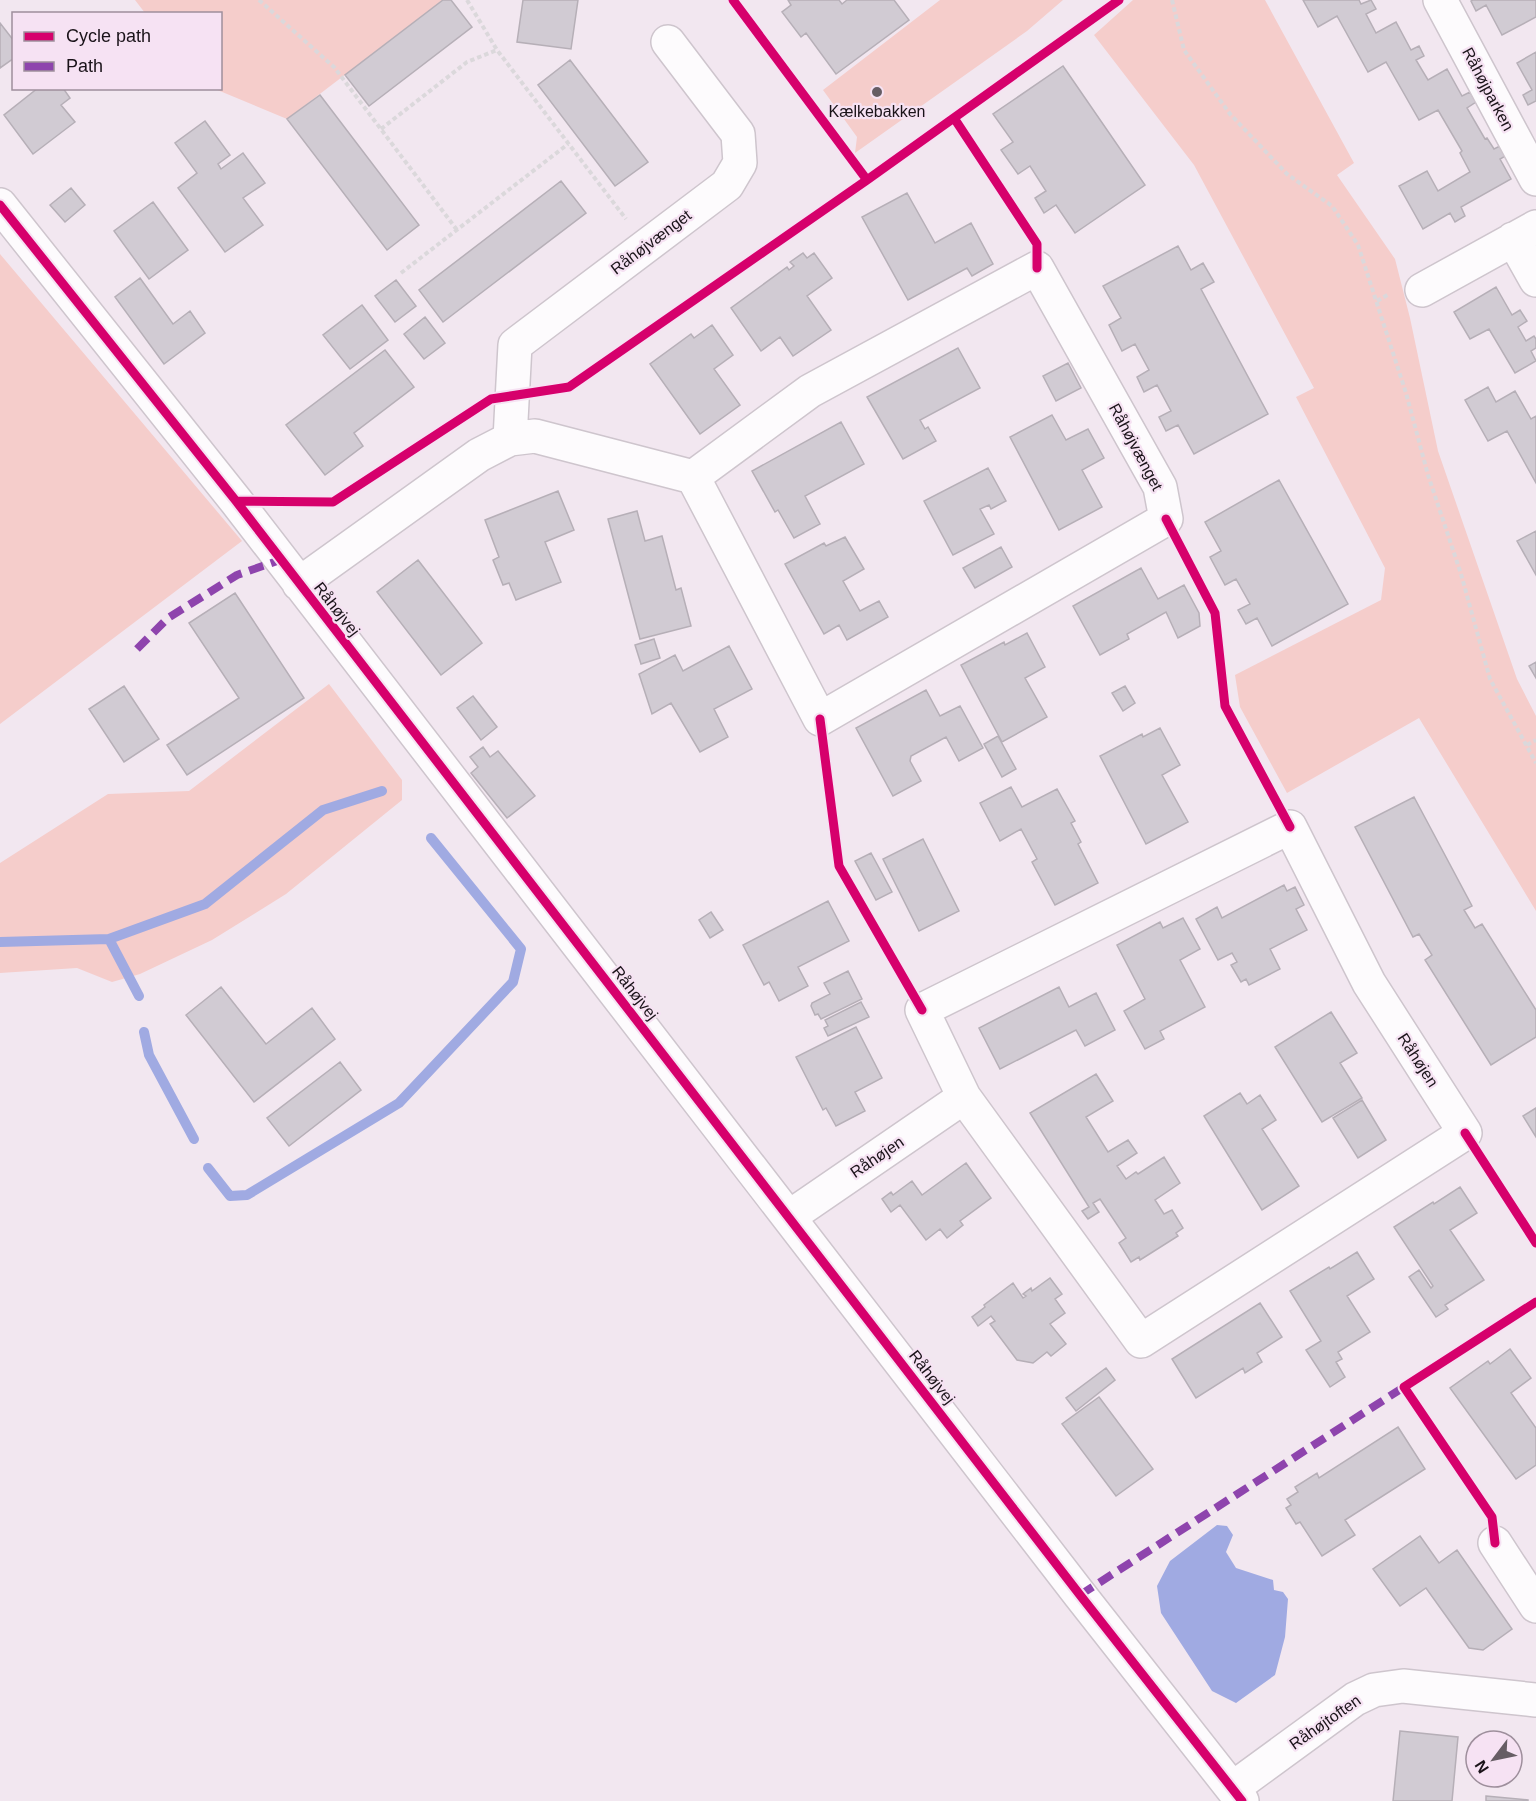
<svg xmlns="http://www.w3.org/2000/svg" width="1536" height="1801" viewBox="0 0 1536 1801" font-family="Helvetica,sans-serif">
<rect width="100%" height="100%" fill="#f2e7f0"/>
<path fill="#f5cdcb" d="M135,0H443L287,119L215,89L220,88V14L145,13Z
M940,0H1063L1027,31L855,153L857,137L823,90Z
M1133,0H1265L1354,163L1337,175L1395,259L1410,318L1438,451L1517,679L1536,716V911L1419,718L1287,793L1240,707L1235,675L1381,600L1385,568L1296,397L1314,388L1194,165L1094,35Z
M0,254L242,541L0,724Z
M329,684L402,780V800L286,894L212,940L140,974L112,982L77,968L0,973V863L108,794L189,791Z"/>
<path fill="#a0aae2" d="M1217,1525L1227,1526L1233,1535L1226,1552L1236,1568L1273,1580L1274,1590L1283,1592L1288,1599L1285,1637L1275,1675L1236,1703L1212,1691L1161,1613L1157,1586L1170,1561Z"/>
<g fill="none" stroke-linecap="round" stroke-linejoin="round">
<path stroke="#a0aae2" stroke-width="10" d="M109,939L139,996
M0,942L109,939L205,904L323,810L382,791
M144,1032L149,1055L194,1139
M208,1168L230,1196L247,1195L399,1103L513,982L521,949L431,838"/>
</g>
<path fill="#d1cbd3" stroke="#b6afb7" stroke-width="1.5" d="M443,0H451L472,27L369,106L345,75Z
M523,0H578L571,49L517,42Z
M788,0H839L842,4L847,0H894L909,20L836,74L806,33L801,37L782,12L791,5Z
M1303,0H1359L1361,4L1371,0L1376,9L1366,14L1376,33L1396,22L1411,50L1419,46L1424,56L1416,60L1428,80L1447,69L1462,96L1470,92L1476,102L1467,108L1485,139L1487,138L1494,149L1504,144L1509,154L1500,159L1511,179L1461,207L1465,216L1455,222L1450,213L1423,229L1399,186L1427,171L1438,191L1470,172L1460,153L1462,151L1438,110L1419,120L1386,62L1368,72L1337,16L1318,27Z
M1473,0H1536V17L1502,35L1486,5L1476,11L1471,1Z
M0,23L14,41V58L0,68Z
M1536,52V101L1528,105L1523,95L1532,90L1517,63Z
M570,60L648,162L615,186L538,85Z
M1063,66L1145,185L1075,233L1056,205L1044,213L1035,198L1046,191L1030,166L1018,174L1001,150L1013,142L993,114Z
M38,88H63L70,98L61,105L75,122L33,154L4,115Z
M320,95L419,225L387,250L287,119Z
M205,121L230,155L218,164L221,169L243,153L265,183L243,198L263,225L225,252L178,188L197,173L175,143Z
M561,181L586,213L443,322L419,290Z
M71,188L85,205L65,222L50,205Z
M907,193L935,243L971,223L993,264L972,276L967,268L908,300L862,217Z
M153,202L188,250L149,279L114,231Z
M1178,246L1191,270L1203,263L1214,282L1201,289L1268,414L1194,454L1178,425L1166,431L1159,417L1171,411L1157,385L1144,392L1137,377L1149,370L1135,344L1122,351L1109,325L1121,318L1103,286Z
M803,253L807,258L814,253L832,278L807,296L831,330L793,356L780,337L761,351L731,308L787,267L789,270L794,266L790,262Z
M140,278L173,324L190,311L205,333L164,364L115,297Z
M396,280L416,306L395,322L375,296Z
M1496,287L1512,315L1520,310L1527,321L1518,327L1526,341L1534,336L1536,339V348L1531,351L1536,361L1515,373L1489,329L1470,339L1454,312Z
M362,305L388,340L350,369L323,335Z
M425,317L445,343L424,359L404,334Z
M712,325L733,355L714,369L740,405L700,434L650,364L691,334L694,338Z
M958,348L980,388L920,420L925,429L928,427L936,441L903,459L867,397Z
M385,350L414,387L354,433L363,446L325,475L286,425Z
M1068,363L1081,388L1056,401L1043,376Z
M1488,387L1496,402L1515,391L1531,419L1536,416V483L1507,431L1488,441L1465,400Z
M1052,415L1066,440L1088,429L1104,458L1082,470L1102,507L1059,530L1010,437Z
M841,422L864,464L805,496L820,524L794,538L778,510L775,512L752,471Z
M988,468L1006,501L991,509L989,505L980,509L994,534L953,555L924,501Z
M1279,480L1348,604L1272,646L1257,618L1246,624L1238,610L1250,604L1236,579L1225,585L1210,557L1221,551L1205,522Z
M558,491L574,530L545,542L561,582L516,600L509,583L503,585L493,560L499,557L485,520Z
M637,511L645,541L662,536L676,590L681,588L691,626L640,639L608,519Z
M1536,531V575L1517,541Z
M845,537L864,569L843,581L860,611L879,601L888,617L847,640L839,625L824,634L785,564L824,543L826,546Z
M1001,547L1012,567L975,588L963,568Z
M418,560L482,643L441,675L377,592Z
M1141,568L1158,599L1184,585L1199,613L1200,626L1178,638L1166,612L1127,634L1129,639L1100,655L1073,606Z
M235,593L304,698L187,775L167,745L239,698L189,623Z
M1027,633L1045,667L1025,678L1047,717L1002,742L961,665L1004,642L1005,645Z
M654,639L660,658L641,664L635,645Z
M729,646L752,689L714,709L728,737L700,752L671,703L652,714L639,674L675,655L683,671Z
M1536,662V678L1529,666Z
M124,686L159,739L124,762L89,709Z
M1125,686L1135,703L1123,711L1112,693Z
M926,690L940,716L960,706L983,748L959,761L946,737L911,756L910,761L921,781L893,796L856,728Z
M473,696L497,727L481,740L457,708Z
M1160,728L1180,765L1162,775L1188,822L1146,844L1100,756L1142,734L1143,737Z
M998,736L1016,769L1002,777L984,744Z
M483,747L490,757L498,751L535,796L507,818L471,773L478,767L470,757Z
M1011,787L1022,807L1057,789L1075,821L1071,823L1081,842L1078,844L1098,883L1055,905L1032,862L1037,859L1021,829L1000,841L980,803Z
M1414,797L1472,906L1464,910L1475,928L1482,924L1536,1010V1037L1491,1065L1425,960L1432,955L1419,934L1413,937L1355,827Z
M923,839L959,911L919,931L883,859Z
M871,853L892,892L876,900L855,861Z
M1284,885L1287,891L1295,887L1304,905L1296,909L1307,930L1270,949L1280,969L1249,985L1246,979L1241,982L1231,965L1237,962L1232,953L1218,960L1196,919L1217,907L1222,918Z
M828,901L849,941L798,967L808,986L779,1001L769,982L764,985L743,945Z
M711,912L723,930L710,938L699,920Z
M1183,918L1200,949L1180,960L1205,1007L1160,1031L1164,1039L1145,1049L1124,1011L1145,999L1117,945L1160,922L1163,928Z
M848,971L862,999L821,1019L818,1014L815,1015L811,1006L812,1003L830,994L824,983Z
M221,987L266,1044L312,1008L335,1039L254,1102L186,1015Z
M1059,987L1069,1007L1096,993L1115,1030L1085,1046L1076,1030L1000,1069L979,1028Z
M861,1002L869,1017L828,1036L824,1028L828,1026L825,1020Z
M1331,1012L1357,1053L1340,1063L1362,1098L1322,1122L1275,1047Z
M856,1027L882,1078L855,1092L865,1111L836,1126L826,1108L823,1110L796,1057Z
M340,1062L361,1090L289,1146L267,1118Z
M1096,1074L1113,1101L1086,1117L1108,1152L1128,1140L1137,1153L1117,1166L1126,1179L1136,1172L1138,1174L1164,1157L1180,1183L1155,1200L1164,1214L1172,1210L1183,1228L1176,1233L1178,1236L1140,1260L1139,1257L1131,1262L1119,1243L1126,1238L1100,1199L1093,1203L1099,1212L1088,1219L1082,1211L1089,1207L1030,1113Z
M1240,1093L1247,1104L1260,1095L1276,1120L1262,1129L1299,1186L1262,1210L1204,1116Z
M1362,1100L1386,1140L1358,1158L1333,1118Z
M1536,1108V1137L1523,1116Z
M966,1163L991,1198L960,1221L963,1225L947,1238L940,1229L926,1240L900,1205L891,1212L882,1199L891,1192L893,1195L912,1181L922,1195Z
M1460,1187L1477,1213L1450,1230L1484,1280L1445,1305L1448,1309L1436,1317L1409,1277L1419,1270L1431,1288L1433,1286L1394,1227L1433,1202L1434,1204Z
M1357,1252L1374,1279L1347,1296L1370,1332L1338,1352L1342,1359L1336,1362L1345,1377L1330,1387L1306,1350L1321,1341L1290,1291L1329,1267L1330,1269Z
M1050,1278L1062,1294L1055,1299L1065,1313L1050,1324L1066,1344L1051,1356L1047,1352L1033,1363L1017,1360L990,1324L995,1321L991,1316L978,1326L972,1317L985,1307L984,1305L1013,1283L1023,1298L1026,1296L1023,1294L1031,1288L1032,1291Z
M1260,1303L1282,1337L1257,1353L1262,1362L1245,1373L1243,1368L1196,1398L1172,1359Z
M1510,1349L1531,1378L1511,1393L1536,1428V1465L1516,1479L1450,1388L1488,1361L1490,1364Z
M1106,1368L1115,1380L1076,1411L1066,1398Z
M1099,1397L1153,1469L1116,1496L1062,1424Z
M1398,1427L1425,1469L1345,1520L1355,1535L1322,1556L1300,1522L1296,1524L1286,1508L1291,1505L1287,1499L1298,1492L1295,1487L1317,1473L1319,1478Z
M1420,1536L1439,1563L1457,1550L1512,1629L1483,1650L1469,1648L1426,1588L1400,1606L1373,1569Z
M1400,1731L1458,1737L1452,1801H1393Z
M1486,1796L1528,1800V1801H1486Z"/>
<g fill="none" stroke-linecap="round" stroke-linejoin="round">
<defs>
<path id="minor" d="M1440,0L1536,179
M0,205L236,501L1080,1595L1242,1801
M1513,239L1536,280
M1422,290L1536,227
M510,439L515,345L727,185L740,163L738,134L668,42
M299,584L479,455L510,439L535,436L693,477L820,719L1166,519L1160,487L1037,268L810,391L693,477
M789,1217L964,1097L1141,1341L1465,1133L1369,983L1290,827L922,1010L964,1097
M1495,1543L1536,1606
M1233,1788L1355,1699L1374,1690L1403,1686L1536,1700"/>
</defs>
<use href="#minor" stroke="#cec5cd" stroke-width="36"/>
<path stroke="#dbd8db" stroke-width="4" stroke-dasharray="4.5 3" stroke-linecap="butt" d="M259,0L334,67L457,230
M467,0L497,50L626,219
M1172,0L1184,50L1230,114L1287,174L1332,206L1358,245L1406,393L1428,475L1461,574L1490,679L1536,763
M381,129L467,62L497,50
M401,273L568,144
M1377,301L1389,294
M1527,745L1536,740"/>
<use href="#minor" stroke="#fdfbfd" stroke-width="33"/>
<path stroke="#8e44ad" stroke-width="8" stroke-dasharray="15 8" stroke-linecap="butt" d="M137,649L168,618L237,575L280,560
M1080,1595L1404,1387"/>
<defs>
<path id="cycleway" d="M733,0L867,180
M954,118L1037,244V268
M0,205L236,501L1080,1595L1242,1801
M236,501L333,502L491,399L569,387L867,180L1119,0
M1166,519L1215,613L1225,706L1290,827
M820,719L839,866L922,1010
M1465,1133L1536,1243
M1495,1543L1492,1517L1404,1387L1536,1302"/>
</defs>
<use href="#cycleway" stroke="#f6e2f3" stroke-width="13"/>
<use href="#cycleway" stroke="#d6006c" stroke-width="9"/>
</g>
<circle fill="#665d64" stroke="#f6e2f3" stroke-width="2" cx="877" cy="92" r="6"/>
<g text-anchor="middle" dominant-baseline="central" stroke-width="4.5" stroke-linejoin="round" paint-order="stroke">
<g font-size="16" fill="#1a1319" stroke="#f6e2f3">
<text transform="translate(1488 89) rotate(62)">Råhøjparken</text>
<text transform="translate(651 242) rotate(-37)">Råhøjvænget</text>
<text transform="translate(1136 447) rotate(62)">Råhøjvænget</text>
<text transform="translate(337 609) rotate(52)">Råhøjvej</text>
<text transform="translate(635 993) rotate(52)">Råhøjvej</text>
<text transform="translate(1418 1060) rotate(57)">Råhøjen</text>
<text transform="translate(877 1157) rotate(-34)">Råhøjen</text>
<text transform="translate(932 1377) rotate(52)">Råhøjvej</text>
<text transform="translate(1325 1722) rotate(-35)">Råhøjtoften</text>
</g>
<g font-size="16" fill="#1a1319" stroke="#f6e2f3">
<text x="877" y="111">Kælkebakken</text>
</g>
</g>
<rect x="12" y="12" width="210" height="78" fill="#f6e2f3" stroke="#9e8f9c" stroke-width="1.5"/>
<rect x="24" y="32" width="30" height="9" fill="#d6006c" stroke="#9e8f9c" stroke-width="1.5"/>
<text x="66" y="42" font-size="18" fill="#1a1319">Cycle path</text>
<rect x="24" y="62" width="30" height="9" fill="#8e44ad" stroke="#9e8f9c" stroke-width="1.5"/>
<text x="66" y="72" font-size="18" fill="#1a1319">Path</text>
<g transform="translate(1494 1759) rotate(238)"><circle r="28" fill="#f6e2f3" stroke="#9e8f9c" stroke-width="1.5"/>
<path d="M0-4.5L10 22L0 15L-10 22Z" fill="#665d64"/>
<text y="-9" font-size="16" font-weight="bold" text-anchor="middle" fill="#1a1319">N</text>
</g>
</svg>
